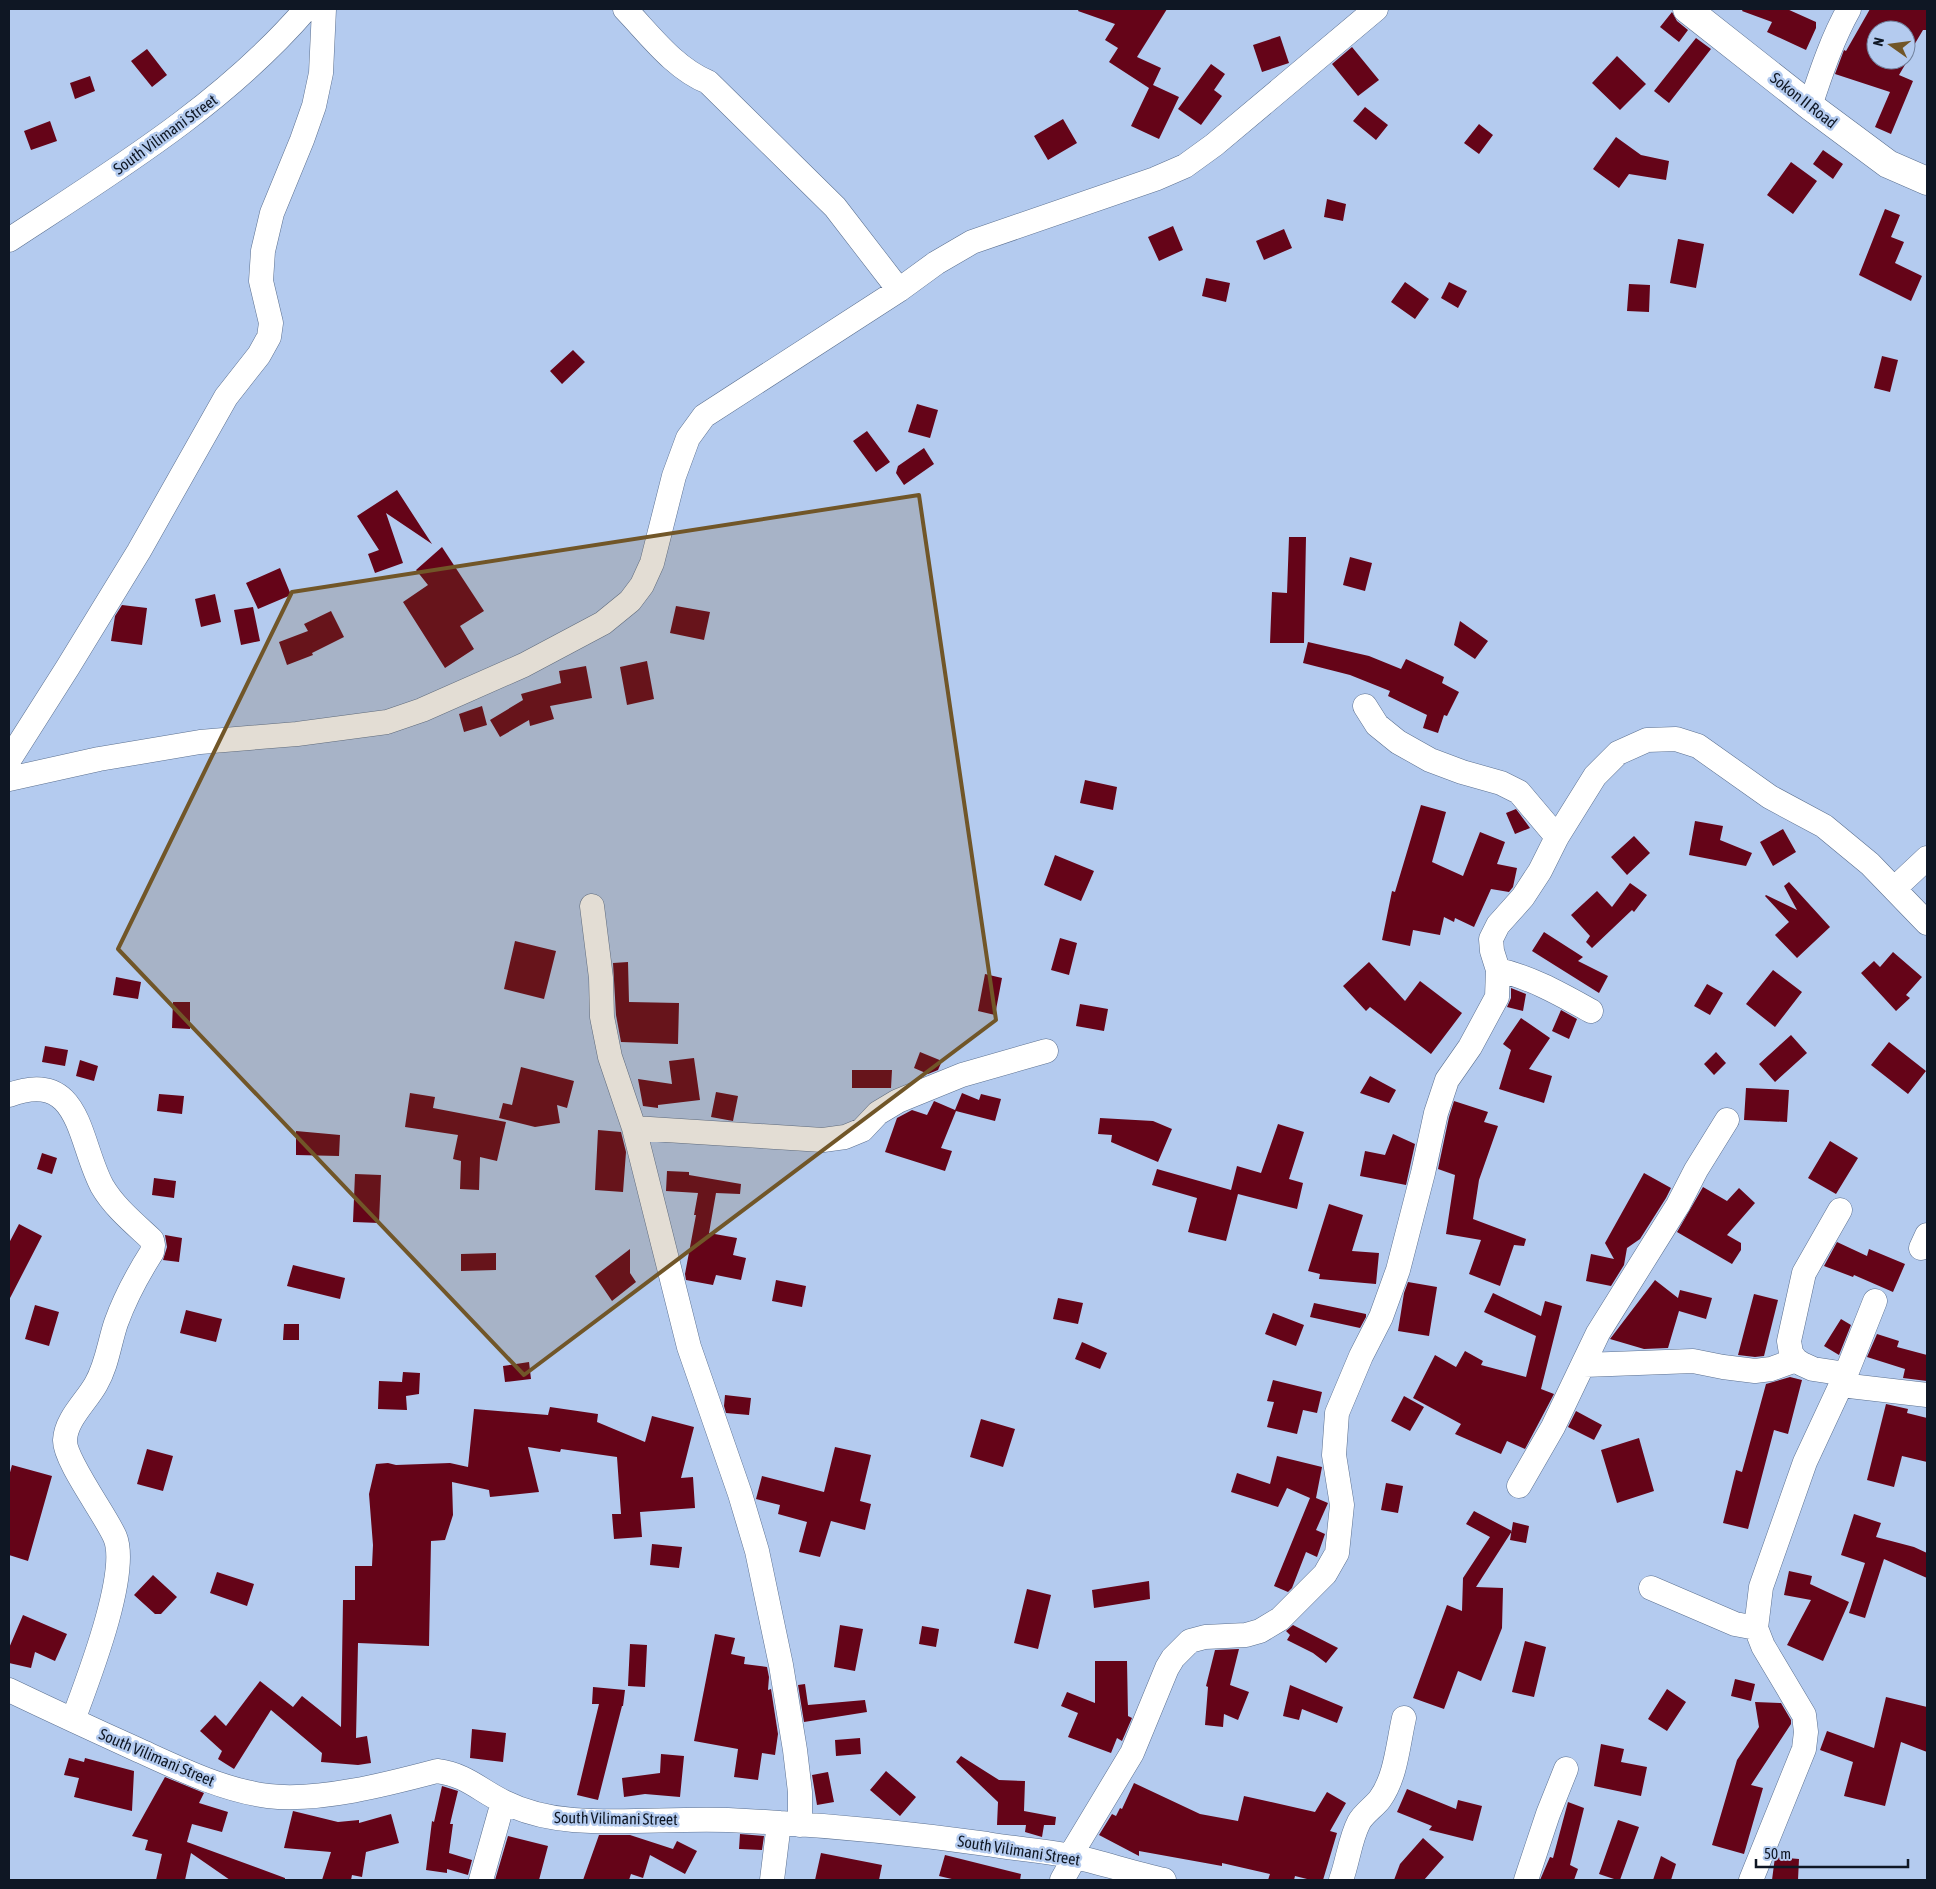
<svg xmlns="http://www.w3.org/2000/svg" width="1936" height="1889" viewBox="0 0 1936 1889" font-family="'Asap Condensed',sans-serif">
<rect width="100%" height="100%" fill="#b4cbef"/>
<path fill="#650418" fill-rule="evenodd" d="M1079,9H1167L1137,57L1161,68L1153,85L1179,97L1159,139L1131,126L1149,88L1109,62L1118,48L1105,40L1115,24L1078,11Z
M1743,9H1787L1816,22V28L1806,50L1767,32L1772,22L1742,11Z
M1870,9H1927V30H1923L1907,57L1909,58L1899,75L1913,81L1891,134L1875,127L1890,92L1835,74L1844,50L1846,51ZM1876,30H1906V60H1876Z
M1672,12L1677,21L1688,30L1679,42L1660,27Z
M1280,36L1289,63L1262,72L1253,45Z
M1696,38L1711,49L1669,103L1654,91Z
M1352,47L1379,80L1358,96L1332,64Z
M147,49L167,75L152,87L131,61Z
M1617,56L1646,84L1620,110L1592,83Z
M1211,64L1225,74L1214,90L1222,96L1201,125L1178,109Z
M90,76L95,91L75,99L70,83Z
M1365,107L1388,125L1376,140L1353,121Z
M1063,119L1077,143L1048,160L1034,136Z
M50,121L57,141L31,150L24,131Z
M1479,124L1493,135L1479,154L1464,143Z
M1616,137L1641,155L1669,161L1666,180L1629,174L1619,188L1593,169Z
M1823,150L1843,164L1833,179L1813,164Z
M1791,162L1817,181L1793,214L1767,195Z
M1327,199L1346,204L1343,221L1324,217Z
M1885,209L1900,215L1891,237L1904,242L1895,263L1922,276L1911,301L1859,275Z
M1173,226L1183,250L1159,261L1148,237Z
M1284,229L1292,248L1264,260L1256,241Z
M1678,239L1704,244L1696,288L1670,283Z
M1206,278L1230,283L1226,302L1202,296Z
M1405,282L1429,299L1415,319L1391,302Z
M1449,282L1467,291L1458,308L1441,298Z
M1629,284L1650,285L1649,312L1627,311Z
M573,350L585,362L562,384L550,371Z
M1882,356L1898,360L1890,392L1874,388Z
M917,404L938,410L930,438L908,432Z
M867,431L890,462L876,472L853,441Z
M924,448L934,464L904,485L896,473L898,466Z
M397,490L432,544L386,513L403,563L375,573L368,554L379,550L357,516Z
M1289,537H1306L1304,643H1270L1272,592L1287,593Z
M442,547L484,611L460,626L474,649L445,668L403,602L428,585L416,570Z
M1350,557L1372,563L1365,591L1343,585Z
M280,568L291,595L258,609L246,583Z
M215,594L221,622L201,627L195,599Z
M122,605L147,608L142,645L111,641L115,616Z
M676,606L710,612L704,640L670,633Z
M253,607L260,641L241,645L234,610Z
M331,611L344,637L312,653L313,655L287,665L279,642L308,631L304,624Z
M1460,621L1488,641L1475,659L1454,645Z
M1308,642L1369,656L1401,669L1406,659L1444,677L1442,683L1459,692L1447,716L1444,715L1438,733L1423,728L1427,715L1388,696L1390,691L1350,675L1303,663Z
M647,661L654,699L627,705L620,667Z
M586,666L592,698L550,706L554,719L530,726L529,720L500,737L490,720L523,700L521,694L561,683L559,671Z
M482,706L487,725L464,732L459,714Z
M1085,780L1117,787L1113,810L1080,803Z
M1421,805L1446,812L1432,862L1463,876L1480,832L1505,842L1497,864L1517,868L1513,887L1509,892L1491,889L1474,927L1455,918L1454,922L1444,917L1440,935L1413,930L1410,946L1382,940L1392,891L1395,892Z
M1516,809L1530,828L1515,834L1506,813Z
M1695,821L1723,826L1720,840L1752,853L1746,866L1689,855Z
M1783,829L1796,852L1773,866L1760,842Z
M1634,836L1650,853L1627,875L1611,857Z
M1055,855L1094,871L1081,901L1044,885Z
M1789,882L1830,927L1797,958L1775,935L1789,922L1765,896L1766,895L1797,910L1784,886Z
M1630,883L1647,895L1634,912L1632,910L1592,948L1586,942L1590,936L1571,915L1597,891L1612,907Z
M1544,932L1583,957L1578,961L1608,976L1599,993L1532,951Z
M1060,938L1077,943L1069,975L1051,970Z
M515,941L556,951L544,999L504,989Z
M1893,952L1922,977L1906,995L1910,998L1896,1011L1861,973L1874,961L1880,967Z
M628,962L629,1002L679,1003L678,1044L621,1042L616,1015L613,963Z
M1369,962L1405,1001L1420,981L1462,1013L1431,1054L1370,1007L1366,1011L1343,986Z
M1773,970L1802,992L1775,1027L1746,1004Z
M985,974L1002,978L995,1015L978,1011Z
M116,977L141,982L138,999L113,995Z
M1707,984L1723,993L1710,1015L1694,1006Z
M1511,988L1526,994L1523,1011L1507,1007L1511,998Z
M173,1002H190V1029L172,1028Z
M1080,1004L1108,1009L1104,1031L1076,1026Z
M1561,1010L1577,1019L1569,1039L1552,1031Z
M1521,1018L1550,1038L1529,1069L1552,1076L1544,1103L1499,1089L1511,1050L1503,1044Z
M1791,1035L1807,1053L1775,1082L1759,1064Z
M1889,1042L1926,1071L1908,1094L1871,1065Z
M45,1046L68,1050L65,1066L42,1062Z
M920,1052L942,1061L938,1070L928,1074L914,1068Z
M1716,1052L1726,1063L1714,1075L1704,1064Z
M694,1058L700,1100L658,1105V1108L643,1106L638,1079L672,1084L669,1061Z
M80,1060L98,1066L94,1081L76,1076Z
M521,1067L574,1081L567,1108L557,1105L560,1123L535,1127L499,1118L503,1103L512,1105Z
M852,1070H892L891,1088H852Z
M1370,1076L1396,1090L1389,1103L1360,1093Z
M1746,1088L1789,1090L1787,1122L1744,1120Z
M716,1092L738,1096L733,1121L711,1117Z
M410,1093L435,1097L433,1108L506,1122L497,1161L480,1157L479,1190L460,1189L461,1161L453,1159L458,1135L405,1127Z
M962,1093L979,1100L981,1094L1001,1099L995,1121L956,1111L941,1148L952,1151L945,1171L885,1152L897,1118L912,1110L927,1115L934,1101L955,1110Z
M159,1094L184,1096L182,1114L157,1111Z
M1454,1101L1488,1112L1484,1122L1498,1126L1479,1180L1473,1219L1526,1239L1524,1246L1514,1245L1500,1286L1469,1274L1481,1240L1446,1234L1455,1175L1438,1169L1449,1117Z
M1100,1118L1153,1121L1172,1129L1158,1162L1111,1142L1112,1135L1098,1134Z
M1278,1124L1304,1132L1289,1179L1303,1183L1297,1209L1238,1194L1226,1241L1188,1232L1197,1198L1152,1185L1157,1169L1231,1190L1237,1166L1261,1173Z
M598,1130L621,1132L626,1152L623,1192L595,1190Z
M296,1131L340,1135L339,1156L296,1155Z
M1393,1134L1415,1144L1406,1185L1360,1176L1365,1151L1385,1155Z
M1830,1141L1858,1158L1836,1194L1808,1178Z
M42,1153L57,1158L52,1174L37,1169Z
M667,1171L689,1172V1175L741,1184L740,1194L716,1193L709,1233L737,1238L733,1255L746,1258L741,1280L716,1275L713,1285L686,1280L685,1274L696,1215H694L698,1193L666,1191Z
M1644,1173L1671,1188L1666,1198L1640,1239L1627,1248L1624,1265L1611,1286L1586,1281L1591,1254L1614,1259L1605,1243Z
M355,1174L381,1175L379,1223L353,1222Z
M154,1178L176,1181L174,1198L152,1195Z
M1703,1187L1727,1201L1739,1188L1755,1203L1727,1235L1741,1243V1250L1732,1264L1677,1232Z
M1329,1204L1363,1215L1352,1251L1379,1253L1376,1284L1319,1279L1320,1274L1308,1271Z
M19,1224L42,1236L9,1300V1243Z
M165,1235L182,1238L179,1262L163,1260L167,1247Z
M1837,1242L1867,1256L1869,1249L1905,1264L1893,1292L1854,1275L1853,1277L1824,1266Z
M630,1249V1273L636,1282L612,1301L595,1276Z
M496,1253V1270L461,1271V1254Z
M293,1265L345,1278L340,1299L287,1286Z
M776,1280L806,1286L802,1307L772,1301Z
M1655,1280L1678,1298L1680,1290L1712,1298L1706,1319L1679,1311L1668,1348L1644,1349L1610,1339Z
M1408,1282L1437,1287L1429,1336L1398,1331L1404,1293Z
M1493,1293L1541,1316L1545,1301L1562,1306L1541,1389L1554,1394L1525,1449L1507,1441L1501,1454L1455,1434L1461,1424L1413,1398L1435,1355L1456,1367L1465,1351L1483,1361L1481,1365L1526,1377L1536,1336L1484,1312Z
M1754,1294L1778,1300L1764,1356L1755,1357L1738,1355Z
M1058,1298L1083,1303L1078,1324L1053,1319Z
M1314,1303L1366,1314V1317L1360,1328L1310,1317Z
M35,1305L59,1312L49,1346L25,1339Z
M186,1310L222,1319L216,1342L180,1333Z
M1273,1313L1304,1325L1296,1346L1265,1334Z
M1841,1319L1851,1325L1839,1355L1824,1346Z
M284,1324H299V1340H283Z
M1877,1334L1899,1341L1897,1347L1927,1355V1381L1903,1378L1905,1369L1867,1357Z
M1082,1342L1107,1353L1100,1369L1075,1359Z
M529,1362L531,1379L505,1382L503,1366Z
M403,1372L420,1373L419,1394L406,1396L407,1410L378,1409L379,1381L402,1382Z
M1790,1377L1802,1380L1788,1434L1774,1430L1748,1529L1723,1523L1736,1470L1742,1472L1766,1384Z
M1273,1380L1322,1392L1317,1413L1303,1410L1297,1434L1267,1427L1274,1402L1267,1401Z
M725,1395L751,1398L749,1415L726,1413L724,1406Z
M1404,1396L1424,1407L1410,1431L1391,1421Z
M1886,1404L1908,1409L1907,1413L1927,1418V1462L1902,1456L1894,1487L1867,1480Z
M550,1407L598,1414L597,1422L645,1442L652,1416L694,1427L681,1478L693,1477L695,1508L640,1512L642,1537L614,1539L612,1514H621L617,1457L561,1449L560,1452L528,1447L539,1492L490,1497L489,1490L452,1482L453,1515L445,1540L431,1541L429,1646L358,1643L356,1738L367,1736L371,1763L358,1765L321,1762L322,1753L271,1710L234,1769L218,1759L222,1751L200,1731L215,1715L226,1726L260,1681L293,1707L302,1696L341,1727L343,1600H355V1566H372L373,1545L369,1494L376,1464L388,1463L396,1465L450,1463L468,1467L474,1409L548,1415Z
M1576,1411L1602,1425L1594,1440L1568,1427Z
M981,1419L1015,1429L1003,1467L970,1457Z
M1639,1438L1654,1491L1617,1503L1601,1450Z
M835,1447L871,1455L860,1501L871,1504L865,1530L831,1521L820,1557L799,1552L807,1522L778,1514L780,1505L756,1499L762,1476L824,1492Z
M147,1449L173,1456L163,1491L137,1484Z
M1277,1456L1322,1467L1316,1498L1328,1503L1316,1530L1325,1534L1317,1557L1306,1552L1292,1588L1288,1592L1274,1586L1310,1498L1287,1488L1278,1507L1231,1492L1237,1473L1270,1484Z
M12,1465L52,1476L28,1561L9,1555V1476Z
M1386,1483L1403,1486L1398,1513L1381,1510Z
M1474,1511L1512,1531L1476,1587L1503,1588L1502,1628L1481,1681L1458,1671L1444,1709L1413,1698L1447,1605L1462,1611L1463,1578L1490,1537L1466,1524Z
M1854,1514L1881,1523L1876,1537L1914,1547L1927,1553V1578L1884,1559L1865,1618L1849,1613L1865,1563L1841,1555Z
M1513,1522L1529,1526L1526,1543L1510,1540Z
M652,1544L682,1547L679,1568L650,1565Z
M1789,1571L1812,1576L1810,1584L1849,1602L1823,1661L1787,1645L1811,1600L1784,1595Z
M217,1572L254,1584L247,1606L210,1593Z
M153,1575L177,1597L161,1614H155L134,1595Z
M1149,1581L1150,1599L1094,1608L1092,1590Z
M1027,1589L1051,1595L1038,1649L1014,1643Z
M23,1615L67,1634L55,1661L35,1652L31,1668L9,1663V1648Z
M840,1625L863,1629L855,1671L834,1667Z
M1293,1625L1338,1648L1326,1663L1313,1653L1287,1640L1290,1635L1286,1631Z
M922,1626L939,1629L936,1647L919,1644Z
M715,1634L735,1638L731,1654L745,1657L744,1664L767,1667L769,1677L768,1690L771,1689L778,1734L775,1755L762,1753L758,1780L734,1777L738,1749L694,1741Z
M1525,1641L1546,1647L1534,1697L1512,1692Z
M630,1644L647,1645L645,1687L628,1686Z
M1239,1649L1230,1685L1249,1692L1238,1720L1224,1714L1223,1727L1205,1725L1208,1687L1206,1686L1215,1650Z
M1095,1661H1127L1128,1716L1132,1718L1122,1741L1117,1738L1111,1753L1068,1737L1078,1713L1061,1706L1067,1692L1095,1703Z
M1735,1679L1755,1684L1751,1701L1731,1696Z
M805,1684L808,1705L865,1700L867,1712L804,1722L798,1685Z
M1290,1685L1343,1707L1337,1723L1302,1709L1299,1720L1283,1716Z
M593,1687L625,1690L623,1706H622L598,1800L577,1795L599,1704H592Z
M1667,1689L1686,1702L1667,1731L1648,1719Z
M1886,1697L1927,1707V1752L1901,1742L1885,1806L1844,1796L1853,1762L1820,1750L1827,1731L1874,1748Z
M1755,1702L1781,1703L1791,1720V1724L1751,1785L1763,1788L1744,1854L1712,1845L1737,1760L1759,1727Z
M472,1729L506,1733L503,1762L470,1758Z
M860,1738L861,1754L836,1756L835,1740Z
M1601,1744L1624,1749L1621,1762L1647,1767L1641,1796L1594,1786Z
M661,1754L684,1756L680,1797L645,1794L624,1797L622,1778L660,1773Z
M961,1756L999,1780L1025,1781L1024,1811L1056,1817L1055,1825H1044L1042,1837L1025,1832L1026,1825H997L998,1802L956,1762Z
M69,1758L84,1762L85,1758L134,1771L132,1811L74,1797L79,1778L64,1775Z
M886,1771L916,1797L900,1816L870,1790Z
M828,1772L834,1802L817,1805L812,1775Z
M165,1777L204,1793L199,1803L228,1812L222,1832L192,1824L187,1842L285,1878V1880H230L191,1853L185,1880H156L162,1854L145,1850L148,1840L132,1836Z
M1134,1783L1200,1814L1238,1821L1244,1796L1315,1812L1327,1792L1346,1803L1330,1831L1337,1833L1323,1880H1311L1295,1876L1294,1880H1268L1270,1874L1222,1863V1866L1139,1851V1856L1099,1835L1112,1814L1116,1816L1120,1808L1122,1809Z
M442,1786L458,1791L450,1824H453L449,1853L472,1860L468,1875L447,1869V1873L426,1870L432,1821L434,1822Z
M1407,1789L1456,1809L1458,1800L1482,1806L1473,1841L1429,1830L1432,1826L1397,1812Z
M1568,1802L1584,1808L1570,1865L1578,1869L1574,1880H1540L1550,1857L1553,1858Z
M293,1811L338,1822L359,1820V1823L391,1814L399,1843L366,1852L362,1877L352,1875L351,1880H322L331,1852L284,1848Z
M1618,1820L1639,1827L1620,1880H1617L1599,1874Z
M740,1834L764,1836L762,1850L739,1849Z
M599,1835H630L673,1849L677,1841L697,1851L685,1874L650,1855L643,1878L631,1874L629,1880H583Z
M508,1836L548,1846L539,1880H495Z
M1423,1838L1444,1857L1424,1880H1394L1400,1864Z
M821,1853L882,1865L879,1880H815Z
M945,1855L1021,1874L1020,1880H956L939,1876Z
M1661,1856L1676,1864L1671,1880H1653Z
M1775,1857L1799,1859L1798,1880H1772Z"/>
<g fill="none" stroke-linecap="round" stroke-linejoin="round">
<defs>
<path id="minor" d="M625,9C650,35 674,68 708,82L835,207L899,290
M1810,106C1821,73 1832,39 1849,9
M9,240C114,171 223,105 306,9
M1365,706L1377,725L1398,742L1430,760L1462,772L1501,783L1519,792L1557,837
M9,760L68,667L139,551L226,397L259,355L269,337L271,323L261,281L263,251L272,213L302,140L314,106L321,73L324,9
M9,779L99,759L200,742L297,734L387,722L422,710L524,665L603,623L630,601L642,585L652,563L674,476L688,438L704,416L899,290L936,263L972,242L1155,179L1185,166L1214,145L1376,9
M1895,888L1927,858
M592,906L601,978L602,1017L610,1057L634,1128L689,1347L740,1494L757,1551L781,1665L795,1750L800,1792V1825
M1498,970C1531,977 1562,995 1591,1011
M9,1095C81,1068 78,1141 102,1186C114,1207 135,1224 152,1240L153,1245L152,1252C138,1274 125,1298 116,1323C109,1344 107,1365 96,1384C86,1402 66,1419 65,1440C64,1460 105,1514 115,1537C130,1573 87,1682 73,1720
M634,1128L823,1140L845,1137L862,1130L878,1113L898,1101L962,1075L1046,1051
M1840,1210L1804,1273L1789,1341L1791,1353L1796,1360L1802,1364L1813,1369L1846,1374
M1921,1248L1927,1235
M1584,1365L1693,1361L1723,1367L1755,1371L1771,1369L1796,1360
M1841,1385L1927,1395
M1519,1486L1553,1427L1598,1333L1678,1205L1696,1170L1727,1120
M1651,1588L1735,1624L1756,1628
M9,1690C51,1710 94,1730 136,1749C178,1768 222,1790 268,1796C319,1802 388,1784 437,1771C467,1775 479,1790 504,1802C526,1813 549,1818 573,1820C624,1824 676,1818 728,1820C814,1824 901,1832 987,1844C1016,1849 1047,1851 1076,1857C1105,1864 1134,1873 1164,1880
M1070,1856L1132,1753L1167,1668L1173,1658L1190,1641L1205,1637L1246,1635L1260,1631L1280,1619L1325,1574L1337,1553L1342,1505L1334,1455L1337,1413L1361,1356L1381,1317L1398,1270L1423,1173L1436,1113L1447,1080L1470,1047L1497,997L1498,970L1492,951L1491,939L1498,925L1523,897L1540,871L1557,837L1595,776L1618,753L1647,740L1676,739L1698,746L1770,797L1824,826L1870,864L1927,923
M481,1880L503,1802
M772,1880L779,1823
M1062,1880L1075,1857
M1341,1880C1348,1861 1350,1839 1359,1822C1364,1813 1374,1807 1380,1799C1396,1777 1398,1744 1404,1718
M1526,1880L1548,1814L1566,1769
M1751,1880L1804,1749L1806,1732L1804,1715L1763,1646L1756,1628L1761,1587L1805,1462L1846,1374L1875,1301"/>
<path id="tertiary" d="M1687,9L1810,106L1888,164L1927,181"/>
</defs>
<use href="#minor" stroke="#5b7090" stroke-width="25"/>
<use href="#tertiary" stroke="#5b7090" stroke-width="29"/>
<use href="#minor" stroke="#fff" stroke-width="24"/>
<use href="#tertiary" stroke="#fff" stroke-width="28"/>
</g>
<path fill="#715628" fill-opacity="0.2" stroke="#715628" stroke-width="4" stroke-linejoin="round" d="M919,495L996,1020L524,1375L118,949L292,592Z"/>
<g text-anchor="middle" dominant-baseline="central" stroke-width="5" stroke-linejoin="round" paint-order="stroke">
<g font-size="16" fill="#0f1724" stroke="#b4cbef">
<text transform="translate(1804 100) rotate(38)">Sokon II Road</text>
<text transform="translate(165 134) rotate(-36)">South Vilimani Street</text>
<text transform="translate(157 1757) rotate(23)">South Vilimani Street</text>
<text transform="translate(616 1818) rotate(1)">South Vilimani Street</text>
<text transform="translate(1019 1850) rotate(9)">South Vilimani Street</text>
</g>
</g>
<rect width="1936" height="1889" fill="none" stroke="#0f1724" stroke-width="20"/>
<g transform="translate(1891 45) rotate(284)"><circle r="24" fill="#b4cbef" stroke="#72839e"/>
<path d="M0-4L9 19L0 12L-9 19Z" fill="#715628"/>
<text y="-8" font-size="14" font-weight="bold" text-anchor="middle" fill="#0f1724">N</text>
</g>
<path d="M1756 1859v8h152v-8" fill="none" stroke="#0f1724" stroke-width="2.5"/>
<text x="1764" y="1859" font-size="15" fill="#0f1724" stroke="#b4cbef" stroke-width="4" paint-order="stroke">50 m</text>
</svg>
